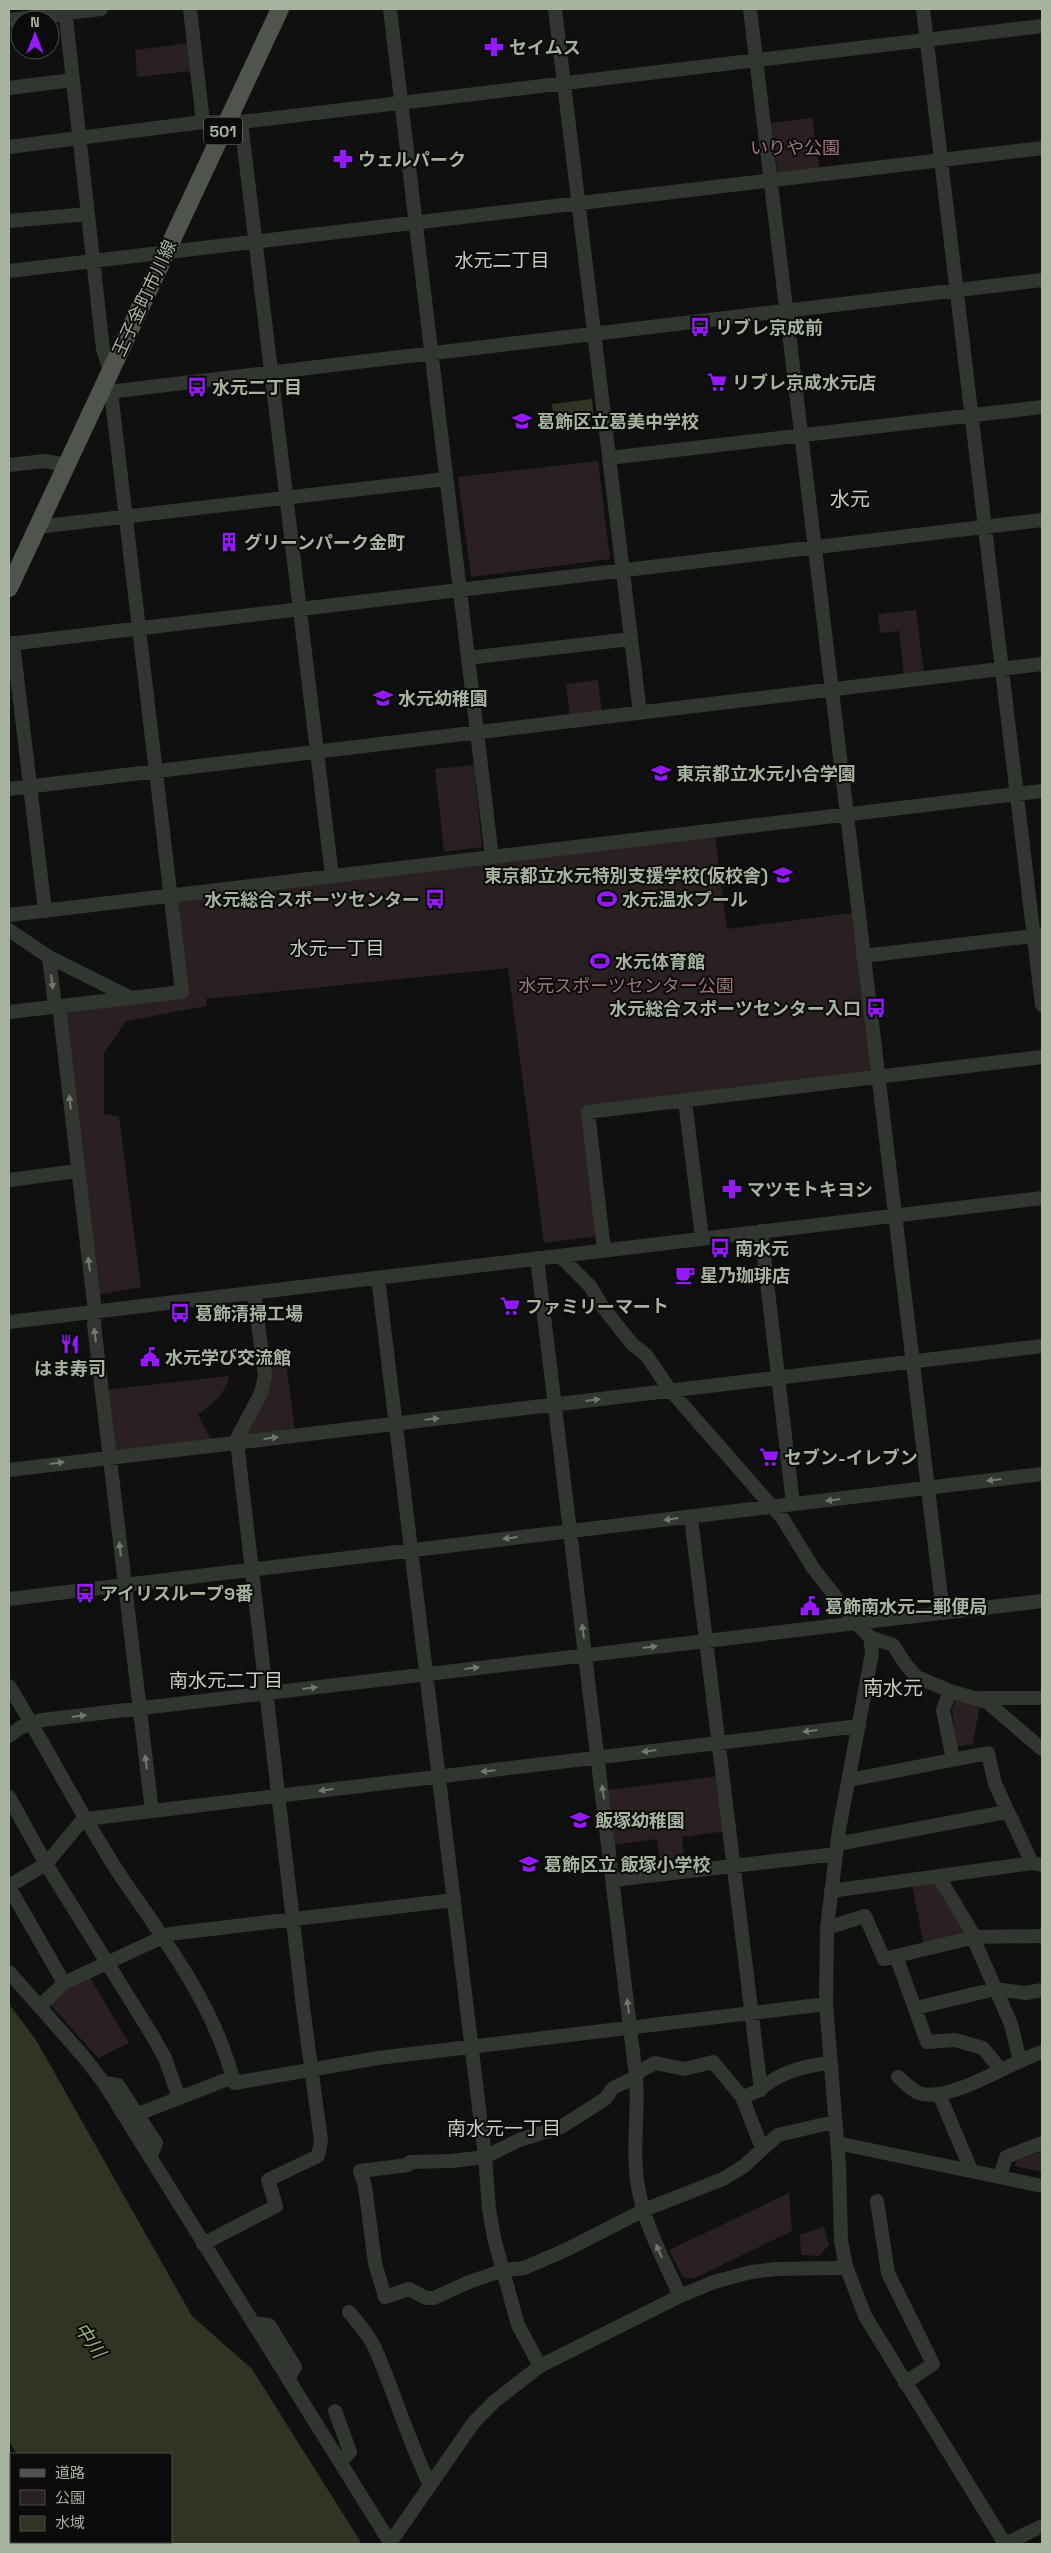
<svg xmlns="http://www.w3.org/2000/svg" width="1051" height="2553" viewBox="0 0 1051 2553" font-family="'Space Grotesk','Noto Sans JP',sans-serif">
<rect width="100%" height="100%" fill="#0f100f"/>
<path fill="#2b2021" d="M190,43L192,71L137,77L135,50Z
M812,118L820,170L778,176L771,123Z
M598,461L610,559L471,577L458,477Z
M916,610L924,673L904,675L899,631L880,633L878,614Z
M598,680L602,713L570,717L566,684Z
M474,765L482,847L444,852L435,769Z
M715,836L727,929L852,913L871,1069L869,1073L583,1108L598,1236L544,1243L508,968L206,999V1006L126,1021L104,1053V1114L119,1117L141,1287L97,1295L65,1018L69,1009L187,995L176,903L179,900Z
M286,1362L295,1431L244,1437L268,1363Z
M229,1376C225,1395 213,1403 198,1415L212,1441L111,1453L104,1390Z
M956,1699L980,1705L973,1744L956,1747L952,1709Z
M720,1776L727,1831L682,1837L685,1868L661,1870L657,1839L612,1845L607,1790Z
M934,1881L968,1935L924,1946L912,1885Z
M88,1974L129,2043L98,2058L48,2002Z
M1042,2151V2172L1015,2166L1016,2161Z
M789,2193L792,2231L693,2279L683,2277L669,2250Z
M824,2226L829,2245L819,2256L801,2255L800,2235Z"/>
<path fill="#303425" d="M592,399L594,420L554,424L552,404Z
M9,2004L36,2040L192,2316L252,2369L362,2544H75L73,2542H171V2454H17L9,2441Z"/>
<g fill="none" stroke-linecap="round" stroke-linejoin="round">
<path stroke="#313630" stroke-width="14" d="M65,9L103,349L110,371
M190,9L203,122
M390,9L492,857
M555,9L640,713
M750,9L943,1613
M923,9L1042,1005
M9,20L101,9
M9,88L72,80
M235,119L241,122L332,876
M241,122L1042,26
M9,147L203,122H227
M9,221L88,214
M9,271L1042,148
M102,389L117,391L1042,280
M609,458L1042,407
M9,465L45,461L66,465
M37,527L446,479
M13,643L45,911
M9,644L1042,520
M468,658L630,639
M9,789L1042,664
M9,915L1042,791
M9,930L49,957L129,997
M863,956L1042,935
M49,957L55,1006
M59,1006L95,1312L94,1325L152,1811
M9,1012L182,992L111,392
M685,1101L702,1238
M9,1180L78,1171
M761,1231L793,1504
M604,1250L588,1112L1042,1057
M560,1256L590,1286L602,1306L632,1344L646,1355L670,1390L783,1519L813,1568L856,1623L870,1637L872,1653L839,1830L827,1928L826,2004L839,2165L841,2241L846,2266L865,2316L1005,2544
M537,1258L636,2077C639,2115 631,2154 639,2192C646,2228 665,2262 680,2296
M378,1278L485,2157L489,2209L494,2238L518,2325L540,2366
M9,1322L1042,1198
M235,1442L261,1393L265,1376L254,1293
M9,1470L1042,1346
M691,1518L761,2090
M9,1599L1042,1474
M870,1637L893,1645L906,1665L917,1677L950,1691L987,1702L1042,1749
M9,1686C48,1749 81,1816 122,1878C166,1942 215,2006 234,2083L378,2058L826,2004
M950,1691L943,1710L953,1759
M980,1698H1042
M9,1736L21,1727L42,1720L1042,1601
M849,1780L988,1753L995,1784L1032,1863
M9,1797L46,1864L152,2035L165,2058L179,2098
M86,1819L859,1726
M837,1844L1006,1812
M939,1877L975,1937
M613,1880L836,1854
M9,1886L46,1864L85,1817
M9,1887L64,1983
M831,1891L1032,1863L1042,1865
M827,1928L865,1916L884,1959L975,1937L1042,1936
M973,1938L1011,2024L1020,2061
M896,1956L927,2042L955,2040L983,2048L1001,2070
M9,1972L83,2056L104,2083L391,2544
M40,2006L64,1983L169,1934L454,1900
M916,2008L995,1989L1026,1993L1042,1990
M898,2077C904,2082 911,2090 919,2093C949,2104 1012,2061 1042,2052
M104,2083L118,2085L156,2143L150,2158
M939,2094L971,2170
M742,2097C754,2094 760,2089 770,2082C788,2070 809,2065 831,2063
M138,2114L233,2077
M837,2143L1042,2186
M762,2148L742,2097L713,2062L684,2069L655,2063L640,2071L636,2077L613,2088L605,2099L561,2127L519,2140L485,2157L451,2161L410,2162L408,2165L360,2171L365,2186L375,2263L385,2297L409,2289L426,2298H434L469,2282L504,2270L524,2268L568,2249L644,2210L723,2179L744,2166L778,2135L834,2122
M1000,2176L1006,2157L1042,2143
M877,2201L888,2273L933,2364L905,2383
M203,2244L276,2206L268,2180L318,2156L321,2141L303,2007L237,1442
M349,2312C358,2323 367,2333 374,2346C394,2391 408,2440 430,2485
M253,2323L269,2325L295,2367L289,2378
M335,2411L350,2452L340,2462
M390,2543L474,2422L495,2401L540,2366L680,2296L714,2282L751,2272L776,2269L835,2268L846,2266
M1005,2544L1042,2526"/>
<path stroke="#4f554c" stroke-width="18" d="M9,588L280,9"/>
</g>
<defs><path id="oneway-solid" d="M-6-.8H1V-3.2L6.5 0L1 3.2V.8H-6Z" transform="scale(1.25)"/></defs>
<g fill="#727a6d">
<use href="#oneway-solid" transform="translate(52 982) rotate(83)"/>
<use href="#oneway-solid" transform="translate(70 1102) rotate(-97)"/>
<use href="#oneway-solid" transform="translate(89 1264) rotate(-97)"/>
<use href="#oneway-solid" transform="translate(95 1335) rotate(-97)"/>
<use href="#oneway-solid" transform="translate(593 1400) rotate(-7)"/>
<use href="#oneway-solid" transform="translate(432 1419) rotate(-6)"/>
<use href="#oneway-solid" transform="translate(271 1438) rotate(-7)"/>
<use href="#oneway-solid" transform="translate(57 1463) rotate(-8)"/>
<use href="#oneway-solid" transform="translate(994 1480) rotate(173)"/>
<use href="#oneway-solid" transform="translate(833 1500) rotate(173)"/>
<use href="#oneway-solid" transform="translate(671 1519) rotate(172)"/>
<use href="#oneway-solid" transform="translate(510 1538) rotate(173)"/>
<use href="#oneway-solid" transform="translate(120 1549) rotate(-97)"/>
<use href="#oneway-solid" transform="translate(583 1631) rotate(-97)"/>
<use href="#oneway-solid" transform="translate(650 1647) rotate(-7)"/>
<use href="#oneway-solid" transform="translate(472 1668) rotate(-7)"/>
<use href="#oneway-solid" transform="translate(310 1688) rotate(-7)"/>
<use href="#oneway-solid" transform="translate(79 1716) rotate(-7)"/>
<use href="#oneway-solid" transform="translate(810 1731) rotate(173)"/>
<use href="#oneway-solid" transform="translate(649 1751) rotate(173)"/>
<use href="#oneway-solid" transform="translate(146 1762) rotate(-97)"/>
<use href="#oneway-solid" transform="translate(488 1771) rotate(174)"/>
<use href="#oneway-solid" transform="translate(326 1790) rotate(173)"/>
<use href="#oneway-solid" transform="translate(603 1792) rotate(-98)"/>
<use href="#oneway-solid" transform="translate(628 2006) rotate(-97)"/>
<use href="#oneway-solid" transform="translate(659 2251) rotate(-114)"/>
</g>
<defs>
<symbol id="pharmacy-bare" viewBox="-9 -9 18 18"><path d="M-2-6h4v4h4v4h-4v4h-4v-4h-4v-4h4Z" fill="#941afd" stroke="#0a0b0a" stroke-width="2.5" paint-order="stroke"/></symbol>
<symbol id="bus-bare" viewBox="-9 -9 18 18"><path d="M-5-6H5V4H4V6H2V4H-2V6H-4V4H-5ZM-3.5-4V0h7V-4ZM-3.5 1.2v1.5H-2V1.2ZM2 1.2v1.5H3.5V1.2Z" fill="#941afd" stroke="#0a0b0a" stroke-width="2.5" paint-order="stroke"/></symbol>
<symbol id="supermarket-bare" viewBox="-9 -9 18 18"><path d="M-6-5.5h2.5l.6 2H6L4.5 2H-2.5L-4.4-4H-6ZM-1.5 3.2a1.3 1.3 0 1 0 .1 0ZM3 3.2a1.3 1.3 0 1 0 .1 0Z" fill="#941afd" stroke="#0a0b0a" stroke-width="2.5" paint-order="stroke"/></symbol>
<symbol id="school-bare" viewBox="-9 -9 18 18"><path d="M0-5L7-2L0 1L-7-2ZM-4 1L0 2.5L4 1V4Q0 6-4 4Z" fill="#941afd" stroke="#0a0b0a" stroke-width="2.5" paint-order="stroke"/></symbol>
<symbol id="building-bare" viewBox="-9 -9 18 18"><path d="M-4-6H4V6H1V3H-1V6H-4ZM-2.5-4.3h1.7v1.8h-1.7ZM.8-4.3h1.7v1.8H.8ZM-2.5-1h1.7V.8h-1.7ZM.8-1h1.7V.8H.8Z" fill="#941afd" stroke="#0a0b0a" stroke-width="2.5" paint-order="stroke"/></symbol>
<symbol id="stadium-bare" viewBox="-9 -9 18 18"><path d="M0-5a6.5 5 0 1 0 0 10a6.5 5 0 1 0 0-10ZM-3.5-1.8h7v3.6h-7Z" fill="#941afd" stroke="#0a0b0a" stroke-width="2.5" paint-order="stroke"/></symbol>
<symbol id="cafe-bare" viewBox="-9 -9 18 18"><path d="M-5.5-4.5H6V0H3Q3 3.5 0 3.5H-2.5Q-5.5 3.5-5.5 0ZM3-3.2v2h1.7v-2ZM-6 4.5H4V6H-6Z" fill="#941afd" stroke="#0a0b0a" stroke-width="2.5" paint-order="stroke"/></symbol>
<symbol id="restaurant-bare" viewBox="-9 -9 18 18"><path d="M-5-6h1v4h1v-4h1v4h1v-4h1v5L-1.5 .5V6h-2V.5L-5-1ZM5-6V6H3V1.5H1.5Q1.5-4 5-6Z" fill="#941afd" stroke="#0a0b0a" stroke-width="2.5" paint-order="stroke"/></symbol>
<symbol id="civic-bare" viewBox="-9 -9 18 18"><path d="M-.6-6.5H3V-4.5H.6V-3L4-1V1h2V6H-6V1h2V-1L-.6-3ZM-1.2 2.5V6h2.4V2.5Z" fill="#941afd" stroke="#0a0b0a" stroke-width="2.5" paint-order="stroke"/></symbol>
</defs>
<g fill-rule="evenodd">
<use href="#pharmacy-bare" x="480" y="33" width="28" height="28"/>
<use href="#pharmacy-bare" x="329" y="145" width="28" height="28"/>
<use href="#bus-bare" x="686" y="313" width="28" height="28"/>
<use href="#supermarket-bare" x="703" y="368" width="28" height="28"/>
<use href="#bus-bare" x="183" y="373" width="28" height="28"/>
<use href="#school-bare" x="508" y="407" width="28" height="28"/>
<use href="#building-bare" x="215" y="528" width="28" height="28"/>
<use href="#school-bare" x="369" y="684" width="28" height="28"/>
<use href="#school-bare" x="647" y="759" width="28" height="28"/>
<use href="#school-bare" x="769" y="861" width="28" height="28"/>
<use href="#bus-bare" x="421" y="885" width="28" height="28"/>
<use href="#stadium-bare" x="593" y="885" width="28" height="28"/>
<use href="#stadium-bare" x="586" y="947" width="28" height="28"/>
<use href="#bus-bare" x="862" y="994" width="28" height="28"/>
<use href="#pharmacy-bare" x="718" y="1175" width="28" height="28"/>
<use href="#bus-bare" x="706" y="1234" width="28" height="28"/>
<use href="#cafe-bare" x="671" y="1261" width="28" height="28"/>
<use href="#supermarket-bare" x="496" y="1292" width="28" height="28"/>
<use href="#bus-bare" x="166" y="1299" width="28" height="28"/>
<use href="#restaurant-bare" x="56" y="1330" width="28" height="28"/>
<use href="#civic-bare" x="136" y="1343" width="28" height="28"/>
<use href="#supermarket-bare" x="755" y="1443" width="28" height="28"/>
<use href="#bus-bare" x="71" y="1579" width="28" height="28"/>
<use href="#civic-bare" x="796" y="1592" width="28" height="28"/>
<use href="#school-bare" x="566" y="1806" width="28" height="28"/>
<use href="#school-bare" x="515" y="1850" width="28" height="28"/>
</g>
<g text-anchor="middle" dominant-baseline="central" stroke-width="4" stroke-linejoin="round" paint-order="stroke">
<rect fill="#0a0b0a" stroke="#788072" stroke-width="1" x="204" y="117.5" width="38" height="27" rx="4"/>
<g font-size="16" font-weight="bold" fill="#a7b29f">
<text x="223" y="131">501</text>
</g>
<g font-size="18" font-weight="bold" fill="#a7b29f" stroke="#0a0b0a" text-anchor="start">
<text x="509" y="47">セイムス</text>
<text x="358" y="159">ウェルパーク</text>
<text x="715" y="327">リブレ京成前</text>
<text x="732" y="382">リブレ京成水元店</text>
<text x="212" y="387">水元二丁目</text>
<text x="537" y="421">葛飾区立葛美中学校</text>
<text x="244" y="542">グリーンパーク金町</text>
<text x="398" y="698">水元幼稚園</text>
<text x="676" y="773">東京都立水元小合学園</text>
<text x="768" y="875" text-anchor="end">東京都立水元特別支援学校(仮校舎)</text>
<text x="420" y="899" text-anchor="end">水元総合スポーツセンター</text>
<text x="622" y="899">水元温水プール</text>
<text x="615" y="961">水元体育館</text>
<text x="861" y="1008" text-anchor="end">水元総合スポーツセンター入口</text>
<text x="747" y="1189">マツモトキヨシ</text>
<text x="735" y="1248">南水元</text>
<text x="700" y="1275">星乃珈琲店</text>
<text x="525" y="1306">ファミリーマート</text>
<text x="195" y="1313">葛飾清掃工場</text>
<text x="165" y="1357">水元学び交流館</text>
<text x="70" y="1368" text-anchor="middle">はま寿司</text>
<text x="784" y="1457">セブン-イレブン</text>
<text x="100" y="1593">アイリスループ9番</text>
<text x="825" y="1606">葛飾南水元二郵便局</text>
<text x="595" y="1820">飯塚幼稚園</text>
<text x="544" y="1864">葛飾区立 飯塚小学校</text>
</g>
<g font-size="18" fill="#9f7477" stroke="#0a0b0a">
<text x="795" y="147">いりや公園</text>
<text x="626" y="985">水元スポーツセンター公園</text>
</g>
<g font-size="18" fill="#a7b29f" stroke="#0a0b0a">
<text transform="translate(144 298) rotate(-65)">王子金町市川線</text>
</g>
<g font-size="19" fill="#c6cec0" stroke="#0a0b0a">
<text x="502" y="260">水元二丁目</text>
<text x="337" y="948">水元一丁目</text>
<text x="226" y="1680">南水元二丁目</text>
<text x="504" y="2128">南水元一丁目</text>
</g>
<g font-size="19" font-style="italic" fill="#9cb172" stroke="#0a0b0a">
<text transform="translate(90 2340) rotate(55)">中川</text>
</g>
<g font-size="20" fill="#c6cec0" stroke="#0a0b0a">
<text x="850" y="499">水元</text>
<text x="893" y="1688">南水元</text>
</g>
</g>
<rect width="1051" height="2553" fill="none" stroke="#a7b29f" stroke-width="20"/>
<rect x="10" y="2453" width="162" height="90" fill="#0a0b0a" stroke="#494e46"/>
<rect x="20" y="2469" width="25" height="8" fill="#4f554c" stroke="#494e46"/>
<text x="55" y="2478" font-size="15" fill="#a7b29f">道路</text>
<rect x="20" y="2490" width="25" height="15" fill="#2b2021" stroke="#494e46"/>
<text x="55" y="2503" font-size="15" fill="#a7b29f">公園</text>
<rect x="20" y="2516" width="25" height="15" fill="#303425" stroke="#494e46"/>
<text x="55" y="2528" font-size="15" fill="#a7b29f">水域</text>
<g transform="translate(35 35)"><circle r="24" fill="#0a0b0a" stroke="#494e46"/>
<path d="M0-4L9 19L0 12L-9 19Z" fill="#941afd"/>
<text y="-8" font-size="14" font-weight="bold" text-anchor="middle" fill="#a7b29f">N</text>
</g>
</svg>
